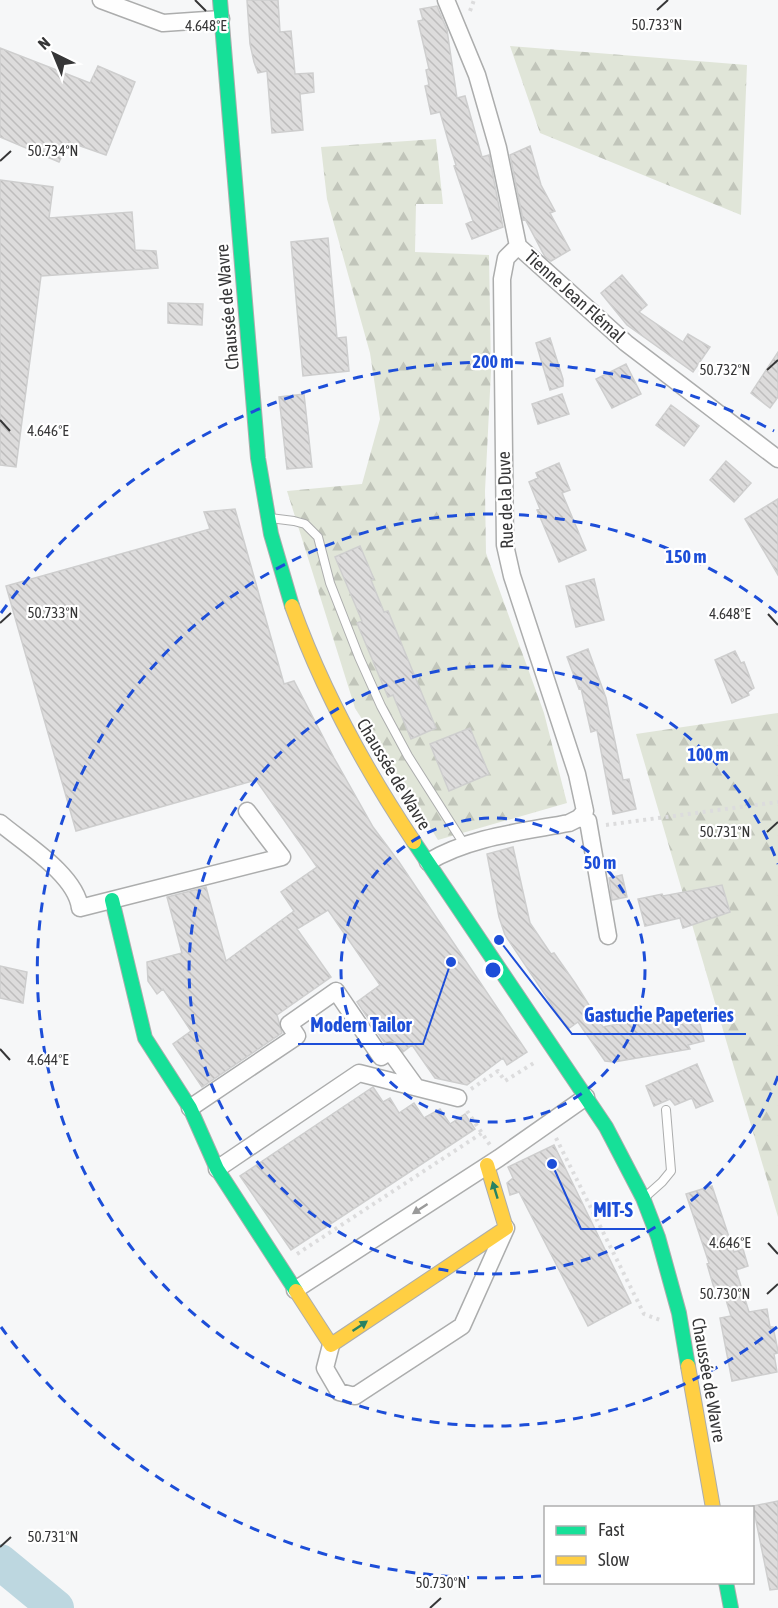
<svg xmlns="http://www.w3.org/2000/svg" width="778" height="1608" viewBox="0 0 778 1608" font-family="'Asap Condensed',sans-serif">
<defs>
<pattern id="forest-firs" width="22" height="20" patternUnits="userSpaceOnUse" patternTransform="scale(1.5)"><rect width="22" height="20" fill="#e0e5d8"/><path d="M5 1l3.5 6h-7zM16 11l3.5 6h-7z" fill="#c1c5ba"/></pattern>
<pattern id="building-back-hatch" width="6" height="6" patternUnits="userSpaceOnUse" patternTransform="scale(1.5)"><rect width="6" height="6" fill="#dddcdc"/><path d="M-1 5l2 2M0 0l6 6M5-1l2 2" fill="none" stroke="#bebdbd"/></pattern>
</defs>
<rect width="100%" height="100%" fill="#f6f7f8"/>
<path fill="url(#forest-firs)" d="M510,46L747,65L741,215L540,133Z
M436,139L443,204H416L415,252L489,255L491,371L485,491L486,553L544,713L567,803L438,840L355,708L287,491L362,484L380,419L370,353L327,199L321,147Z
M778,713V1217L636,734Z"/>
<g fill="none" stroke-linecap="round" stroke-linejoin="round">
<path stroke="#bdd7e0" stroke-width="36" d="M0,1562L56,1608"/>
</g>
<path fill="url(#building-back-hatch)" stroke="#cecece" stroke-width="1.5" d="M247,0H278L280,32L291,31L295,74L313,73L314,92L300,94L303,130L272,133L267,71L258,73L254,62L250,44Z
M437,6L447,30L457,98L465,96L482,157L489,155L503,227L472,239L466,224L473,221L454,166L456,165L448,140L440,112L431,114L425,86L429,85L426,70L429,69L418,21L423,20L420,9Z
M0,48L90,83L98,66L135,82L106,155L69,142L59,162L0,137Z
M530,146L541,185L555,211L550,213L570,250L551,261L545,257L525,219L523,220L510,155Z
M0,180L53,187L49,218L132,212L135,250L156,251L158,268L41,276L16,467L0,465Z
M328,238L337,338L346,337L349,371L303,376L291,242Z
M622,275L647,305L639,312L683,342L688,334L710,347L693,372L627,325L601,293Z
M168,303L203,304L202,325L168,323Z
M550,338L563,379V386L550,390L536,343Z
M778,352V397L770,408L751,393Z
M626,364L641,394L612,408L596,379Z
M304,394L312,467L287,469L279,397Z
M562,394L569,414L538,424L532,404Z
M671,405L699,426L684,446L656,425Z
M726,461L751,483L734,502L710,480Z
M559,463L570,490L562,493L586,550L559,562L537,510L540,509L529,482L538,478L536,473Z
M778,499V575L745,519Z
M235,509L284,684L294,681L334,758L373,827L399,862L527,1052L507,1065L503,1058L467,1085L435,1078L412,1045L403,1052L395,1042H384L357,1002L380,985L328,910L297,929L331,977L277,1015L282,1033L202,1087L173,1044L191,1031L163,989L157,994L148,981L147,962L182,953L167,897L206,887L226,961L294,911L281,892L317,867L256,780L76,831L6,586L210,529L204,512Z
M360,546L374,579L371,580L384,612L388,611L436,728L411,739L393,695L388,697L357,623L362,621L335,557Z
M594,579L604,620L576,627L566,586Z
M588,649L606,698L623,780L629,779L636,809L613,814L597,730L591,732L581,688L579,689L567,657Z
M735,651L741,663L744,662L754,688L748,692L749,695L732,703L715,660Z
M470,728L489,774L449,791L430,744Z
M513,847L530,923L551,954L554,953L575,983L603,1027L677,1012L678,1015L697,1011L704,1041L688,1045L690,1049L614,1062L605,1061L578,1022L568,1029L505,935L499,917L487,854Z
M622,875L627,897L612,900L609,878Z
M722,885L730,912L683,928L680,918L645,926L638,899L662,894L663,896Z
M0,966L27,972L23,1003L0,998Z
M697,1064L713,1101L696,1108L692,1098L675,1105L670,1099L654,1106L646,1086Z
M373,1087L383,1102L390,1098L399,1113L414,1103L424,1118L440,1109L450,1124L465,1114L475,1129L291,1250L240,1176Z
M554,1145L631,1303L588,1326L519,1192L510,1195L507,1183L513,1178L508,1167Z
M712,1186L734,1252L743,1249L748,1266L736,1270L749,1312L767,1309L770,1327H773L778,1351V1353L774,1354L777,1372L732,1381L720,1318L731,1316L722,1287L714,1288L707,1264L709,1263L686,1194Z
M778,1501V1589L770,1590L753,1506Z"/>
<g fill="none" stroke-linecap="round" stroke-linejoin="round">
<defs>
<path id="lane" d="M270,518L294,521L305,524L318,537L330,583L359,657L381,706L408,756L464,844
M644,1198L662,1182L671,1171L666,1110"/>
<path id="street" d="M101,0L163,23L221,19
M446,0L477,75L498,148L518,246L626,343L778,459
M579,818L588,821L608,936
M0,823C25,844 76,875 80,908L282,857L247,811
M428,862C470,837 521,832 569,823L579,818L585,811L577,774L512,576L505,545L502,279L506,258L518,246
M190,1108L297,1036L289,1024L336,991L381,1057L390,1051L416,1087
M217,1169L359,1073L458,1098
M295,1290L499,1158L586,1097
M331,1345L325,1368L339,1392L355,1396L462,1326L506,1228"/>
<path id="fast" d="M220,0L258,458L271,534L292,606
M414,842L606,1127L643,1198L658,1237L679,1313L688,1366
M112,900L145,1038L190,1108L217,1169L296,1291
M726,1582L731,1608"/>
<path id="slow" d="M292,606C322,690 364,767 414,842
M296,1291L331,1345L506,1228L487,1165
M688,1366L713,1508"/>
</defs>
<use href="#lane" stroke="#acadad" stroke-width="10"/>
<use href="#street" stroke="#acadad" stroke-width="19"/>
<use href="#fast" stroke="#acadad" stroke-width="16"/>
<use href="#slow" stroke="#acadad" stroke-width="16"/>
<path stroke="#dcdcdd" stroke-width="4" stroke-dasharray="3 4.5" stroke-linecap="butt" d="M470,11L474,0
M606,825L778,802
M471,1089L498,1071L505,1081L537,1061
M467,1111L490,1145
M556,1138L644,1314L660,1320
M297,1254L482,1133"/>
<use href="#lane" stroke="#fefefe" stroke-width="8"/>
<use href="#street" stroke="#fefefe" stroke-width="16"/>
<use href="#fast" stroke="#16e098" stroke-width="14"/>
<use href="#slow" stroke="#ffcf43" stroke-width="14"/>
</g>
<defs><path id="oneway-solid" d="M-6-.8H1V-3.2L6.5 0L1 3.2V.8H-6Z" transform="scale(1.5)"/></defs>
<g fill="#288263">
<use href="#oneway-solid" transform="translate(495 1190) rotate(-107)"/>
<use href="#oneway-solid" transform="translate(360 1326) rotate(-34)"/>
</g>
<use fill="#9a9a9a" href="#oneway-solid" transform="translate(420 1209) rotate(147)"/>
<path fill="none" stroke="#363637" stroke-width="2" d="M195,0L206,11M657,10L668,0M0,161L11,151M767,370L778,360M0,420L10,431M768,614L778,625M0,623L11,613M767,832L778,822M0,1049L10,1060M768,1243L778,1254M767,1294L778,1284M0,1547L11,1537M430,1608L441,1598"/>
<g fill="none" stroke="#1d4ed8" stroke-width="3" stroke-dasharray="10 8">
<circle cx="493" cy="970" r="152"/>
<path d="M778 1076A304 304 0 1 1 778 864"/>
<path d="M777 1327A456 456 0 1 1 777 613"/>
<path d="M541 1576A608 608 0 0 1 1 1327M1 613A608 608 0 0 1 774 431"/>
</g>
<g text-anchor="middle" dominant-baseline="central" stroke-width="4.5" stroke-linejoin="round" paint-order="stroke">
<g font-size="18" fill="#363637" stroke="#fff">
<text transform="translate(575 296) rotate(42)">Tienne Jean Flémal</text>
<text transform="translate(227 307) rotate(-95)">Chaussée de Wavre</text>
<text transform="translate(505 500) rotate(-92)">Rue de la Duve</text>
<text transform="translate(394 774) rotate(59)">Chaussée de Wavre</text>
<text transform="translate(709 1380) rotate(80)">Chaussée de Wavre</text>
</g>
</g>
<g font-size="15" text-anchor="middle" fill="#363637" stroke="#fff" stroke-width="4.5" stroke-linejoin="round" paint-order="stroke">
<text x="657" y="30">50.733°N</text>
<text x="206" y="31">4.648°E</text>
<text x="53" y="156">50.734°N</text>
<text x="725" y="375">50.732°N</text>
<text x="48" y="436">4.646°E</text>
<text x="53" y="618">50.733°N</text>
<text x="730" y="619">4.648°E</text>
<text x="725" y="837">50.731°N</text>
<text x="48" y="1065">4.644°E</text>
<text x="730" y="1248">4.646°E</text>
<text x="725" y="1299">50.730°N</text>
<text x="53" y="1542">50.731°N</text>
<text x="441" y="1588">50.730°N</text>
</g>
<circle cx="493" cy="970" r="9" fill="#1d4ed8" stroke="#fff" stroke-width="3"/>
<g font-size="18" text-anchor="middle" font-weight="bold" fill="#1d4ed8" stroke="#fff" stroke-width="4.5" stroke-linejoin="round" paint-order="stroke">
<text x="493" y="368">200 m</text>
<text x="686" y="563">150 m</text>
<text x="708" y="761">100 m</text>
<text x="600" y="869">50 m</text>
</g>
<path fill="none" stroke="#1d4ed8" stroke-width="2" d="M499 940L572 1034H746M451 962L423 1044H298M552 1164L581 1229H645"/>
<g fill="#1d4ed8" stroke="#fff" stroke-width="2">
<circle cx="499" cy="940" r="6"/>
<circle cx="451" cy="962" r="6"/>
<circle cx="552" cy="1164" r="6"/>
</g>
<g font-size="20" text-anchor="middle" font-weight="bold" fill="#1d4ed8" stroke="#fff" stroke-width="4.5" stroke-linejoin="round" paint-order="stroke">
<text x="659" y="1022">Gastuche Papeteries</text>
<text x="361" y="1032">Modern Tailor</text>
<text x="613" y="1217">MIT-S</text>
</g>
<rect x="544" y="1506" width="210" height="78" fill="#ffffff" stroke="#afafaf" stroke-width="1.5"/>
<rect x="556" y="1526" width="30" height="9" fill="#16e098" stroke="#afafaf" stroke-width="1.5"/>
<text x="598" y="1536" font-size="18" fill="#363637">Fast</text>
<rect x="556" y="1556" width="30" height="9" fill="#ffcf43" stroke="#afafaf" stroke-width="1.5"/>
<text x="598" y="1566" font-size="18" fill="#363637">Slow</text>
<g transform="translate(54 54) rotate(317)" stroke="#ffffff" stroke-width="4.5" paint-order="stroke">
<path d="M0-4.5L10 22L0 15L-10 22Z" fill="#363637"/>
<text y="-9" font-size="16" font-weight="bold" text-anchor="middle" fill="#363637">N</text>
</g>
</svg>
